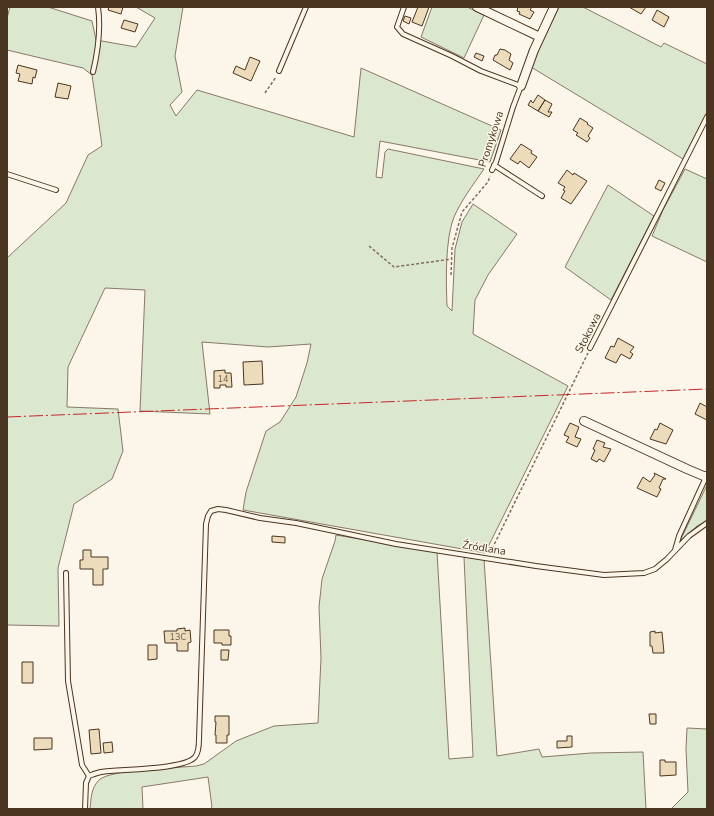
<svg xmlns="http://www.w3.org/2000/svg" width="714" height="816" viewBox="0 0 714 816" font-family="'Nunito Sans',sans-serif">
<rect width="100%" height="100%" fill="#fbf6e9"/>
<path fill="#dce7d0" stroke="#887966" d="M10,7H48L92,21L96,40L136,47L155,18L136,7H183L175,56L182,92L170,105L176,116L197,90L354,137L361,68L501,130L490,162L380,141L376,177L382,178L385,152L388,149L484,169C473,185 462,199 454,217C445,239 446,282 447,306L452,311L455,249L462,222L473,204L517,234L488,275L475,300L473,334L568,386L485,553L243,510L246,492L266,431L280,422L296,397L307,363L311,344L268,347L202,342L210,414L140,411L145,290L105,288L68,367L67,407L118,409L123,451L112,479L74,504L58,568L59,626L7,625V258L66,203L88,155L102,146L92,75L83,68L7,50V18Z
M432,7H467L484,15L464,58L421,37Z
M559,7H583L661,47L664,43L707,64V112L683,159L531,67Z
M685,169L707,179V262L652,236L663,210Z
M608,185L654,216L611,300L565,267Z
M707,485V521L697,526L680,541Z
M336,535L437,552L449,759L473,757L464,557L484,559L497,756L539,749L542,757L591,753L643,752L646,809H210L212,807L208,777L142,787L143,809H90C91,799 91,788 99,780C111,769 177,768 196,766L204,764L236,741L274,726L318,723L321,658L319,607L322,579L335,541Z
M687,728L707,729V809H671L688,792L686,749Z"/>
<path fill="#ecdcbc" stroke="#4a3520" d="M109,7H123L121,14L108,10Z
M418,7H429L422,26L412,22Z
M518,7H532L530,10L534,12L530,19L519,14L520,12L517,11Z
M629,7H646L641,14Z
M657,10L669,17L664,27L652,20Z
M405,16L411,18L409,24L403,21Z
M124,20L138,24L135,32L121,28Z
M500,49L505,50L511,54L509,60L513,63L510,70L493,60L495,55H497Z
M476,53L484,56L482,61L474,57Z
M250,57L260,61L251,81L233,73L236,66L245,70Z
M18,65L37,70L35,78L33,77L32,84L18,81L20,74L16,73Z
M58,83L71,86L68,99L55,97Z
M538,95L545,100L538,111L528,105L531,100V101L533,103Z
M545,100L552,104L548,112H552L549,117L538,111Z
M580,118L588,123L587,124L593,128L588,136L590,138L587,142L576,135L578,133L573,130Z
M521,144L532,151L531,153L537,157L529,168L520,161L518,164L510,159Z
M567,170L573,175L574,173L587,181L571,204L561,198L565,191L563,190L565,187L558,183Z
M659,180L665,183L661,191L655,188Z
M618,338L634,347L630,352L633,354L630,359L621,354L616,363L605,358L611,346L614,347Z
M262,361L263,384L244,385L243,362Z
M225,370V373H231L232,387H226V385H220V388H214V371Z
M700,403L707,407V420L695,414Z
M570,423L579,427L575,437L581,439L577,447L566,442L569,437L564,435Z
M660,423L673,430L666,444L650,439L655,429L657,430Z
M597,440L605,443L603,447L611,449L604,462L599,459L597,462L591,459L595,450L593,449Z
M654,473L666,479H663L659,488L661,489L657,497L637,488L643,477L650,482L655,475Z
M272,536L285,537V543L272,542Z
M83,550H91V557H108V569H103V585H93V569H80V560H83Z
M185,628V631L190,630L191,642L188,643V651H177V643H165L164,631H177V629Z
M214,630H229V636H231V645H222V643H214Z
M655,631V633L662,632L664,653H653L652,646H650V632Z
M148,645H157V659L148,660Z
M221,650H229L228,660H221Z
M22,662H33V683H22Z
M649,714H656V724H650Z
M215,716H229V735H227V743H216V735H215L216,722H215Z
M99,729L101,753L91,754L89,730Z
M567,736H572V747L557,748V741H567Z
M34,738H52V749L34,750Z
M112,742L113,752L104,753L103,743Z
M660,760H665V762H676V775L660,776Z"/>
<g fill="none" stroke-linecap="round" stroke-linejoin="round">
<defs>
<path id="lane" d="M404,7L397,27L403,34L452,56L481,71L521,86L513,107L496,162L492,170
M279,71L306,7
M93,72C98,51 101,28 98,7
M494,165L542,196
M7,174L56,190
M590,348L707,117
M675,550L679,536L706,477
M66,573L68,681L82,765L89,776
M85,809L86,783L89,776C93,774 97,773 101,772C120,769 184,770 195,757C199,752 199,744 199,739L206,524L208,516L211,511L218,509L226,510L260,518L296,523L396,544L536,566L604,575L644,573L655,569L667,559L689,536L707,523"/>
<path id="street" d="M477,7L540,37
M521,86L534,50L554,7
M584,421L687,469L706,477L707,476"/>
</defs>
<use href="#lane" stroke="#4a3520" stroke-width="6"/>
<use href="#street" stroke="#4a3520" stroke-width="10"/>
<path stroke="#7f6f5c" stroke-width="1.5" stroke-dasharray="3 2" stroke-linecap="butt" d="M265,93L276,77
M369,246L394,267L452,259
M451,275L452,248L462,212L488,182L490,176
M490,553L588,353"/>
<use href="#lane" stroke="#fbf6e9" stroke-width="4"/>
<use href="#street" stroke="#fbf6e9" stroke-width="8"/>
<path stroke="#c62828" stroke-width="1" stroke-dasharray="14 3 2 3" stroke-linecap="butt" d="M7,417L707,389"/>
</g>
<g text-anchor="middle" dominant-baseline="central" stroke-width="3" stroke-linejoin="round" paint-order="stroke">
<g font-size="9" fill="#725f47">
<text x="223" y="379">14</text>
<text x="178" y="637">13C</text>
</g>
<g font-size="11" fill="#4a3520" stroke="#fbf6e9">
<text transform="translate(491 139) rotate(-72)">Promykowa</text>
<text transform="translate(588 333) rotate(-63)">Stokowa</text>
<text transform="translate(484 548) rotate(9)">Źródlana</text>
</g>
</g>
<rect width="714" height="816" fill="none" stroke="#4a3520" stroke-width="16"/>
</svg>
